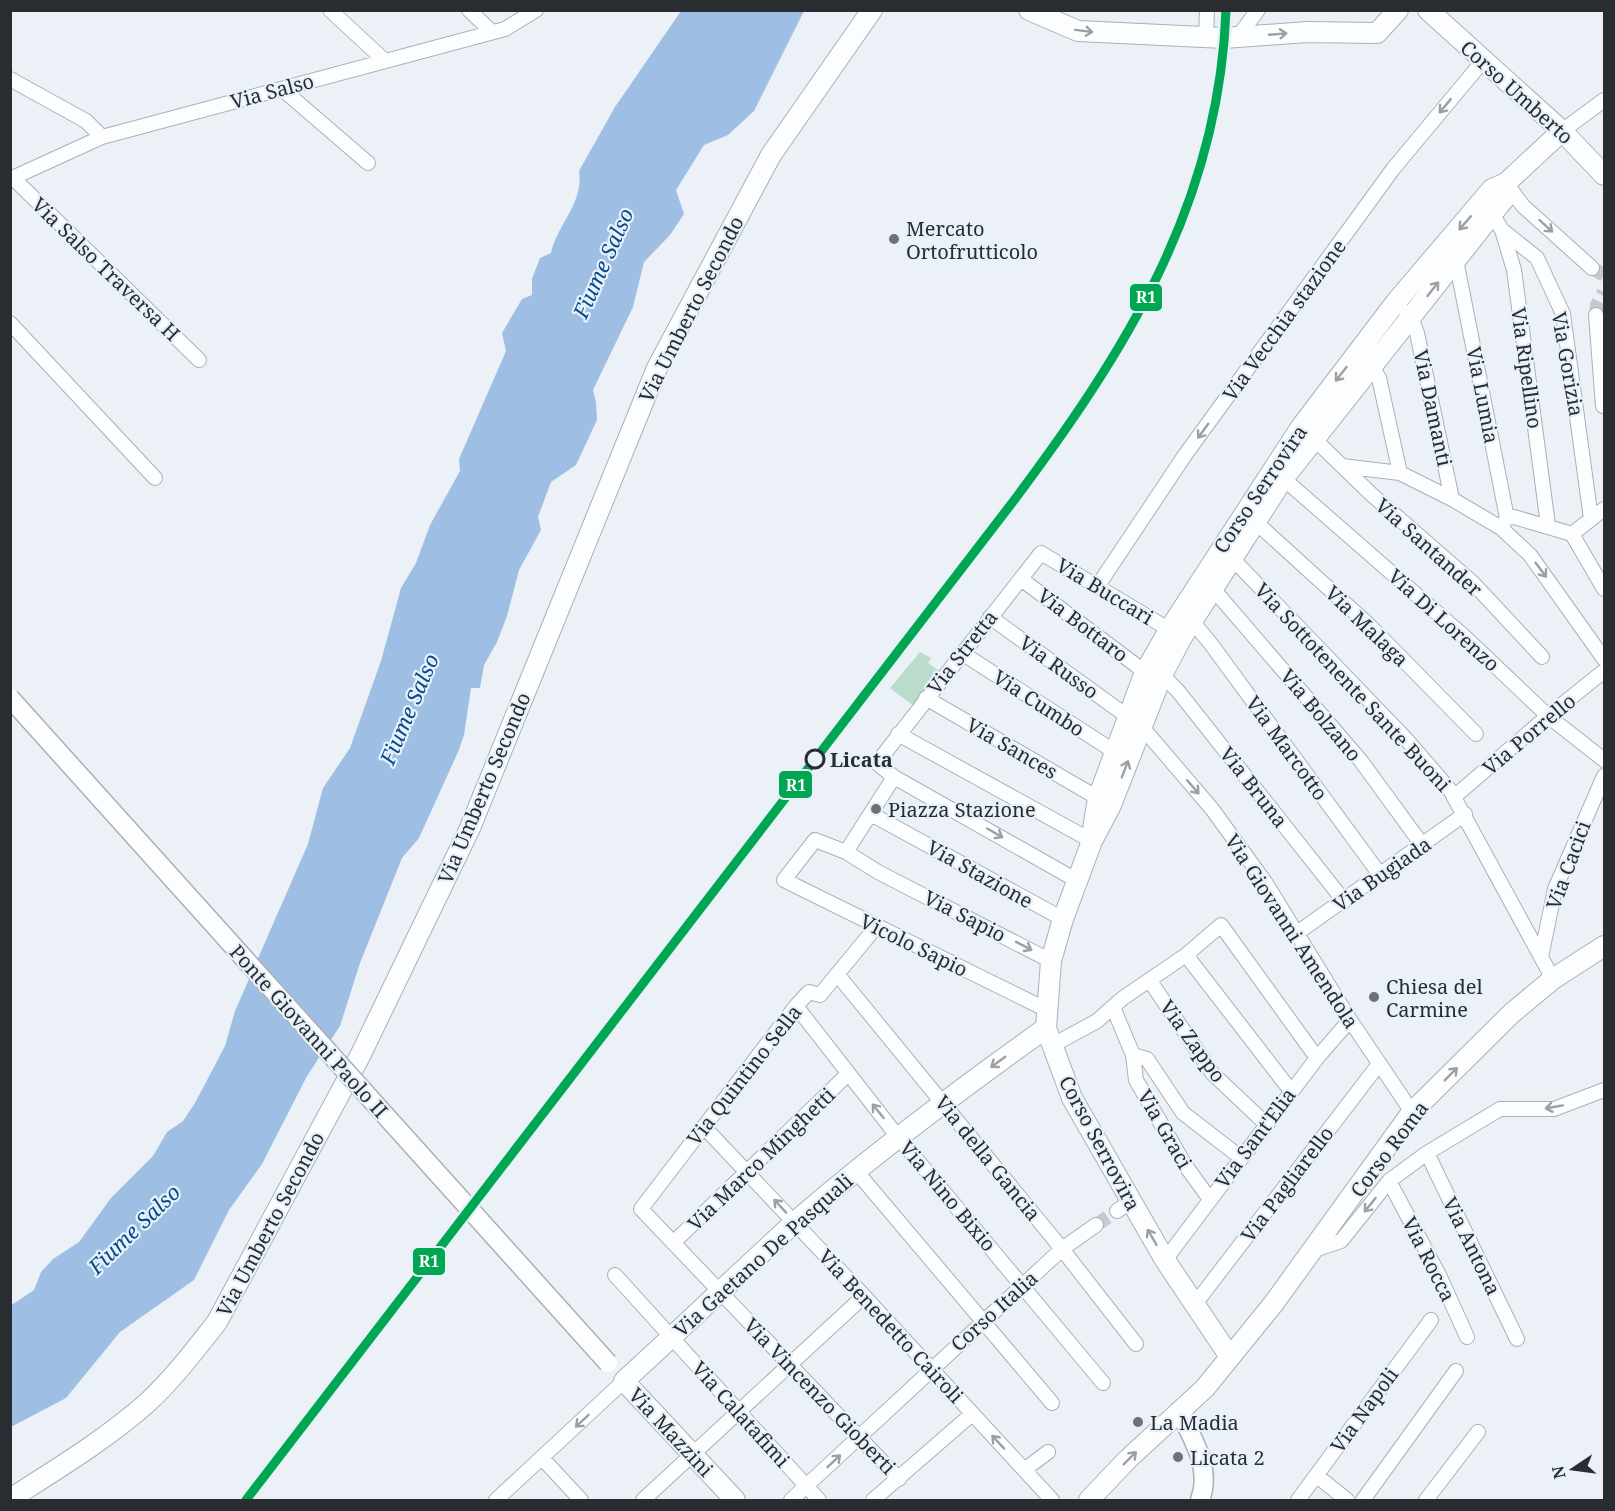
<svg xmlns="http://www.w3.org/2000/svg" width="1615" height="1511" viewBox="0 0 1615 1511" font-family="'Noto Serif',serif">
<rect width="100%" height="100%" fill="#ebf1f6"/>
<path fill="#baddcb" d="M920,652L931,658L928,663L939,671L915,707L890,688Z"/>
<path fill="#9ebee4" d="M681,11H804L754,111L728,135L704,145L676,190L684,214L670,235L644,262L633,307L593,390L596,402L597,420L576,465L551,482L538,517L541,530L519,570L507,616L497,642L484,665L480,688H471L464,735L458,752L419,838L402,858L360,963L340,1026L307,1076L262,1164L229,1210L194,1280L120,1332L66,1398L11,1427L10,1306L34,1290L41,1272L53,1259L79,1242L111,1198L153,1156L167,1132L183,1121L195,1103L225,1046L235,1011L308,844L323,788L350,748L381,661L401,588L416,563L430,525L460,471L459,459L506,351L502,333L522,299L532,295V279L540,258L551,253C557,225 584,203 579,171L615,107Z"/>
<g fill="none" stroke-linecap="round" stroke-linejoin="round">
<path stroke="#c4cace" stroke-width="14" stroke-dasharray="14 7" stroke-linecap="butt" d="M1592,268L1604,275
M1596,315L1597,305L1604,292
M1096,1225L1117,1211"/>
<defs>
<path id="minor" d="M330,10L385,61
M469,10L492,32
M1206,36L1207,10
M1237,38L1258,10
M10,79L86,121L102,137
M282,89L368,163
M1562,131L1604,100
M13,178L199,360
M10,179L102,137L505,29L536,10
M1506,183L1523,206L1592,268
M1489,209L1502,230L1514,270L1548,525
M1502,230L1537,258L1563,314L1591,519
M1451,256L1456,260L1507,518L1501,528
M1406,312L1411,317L1417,333L1452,499
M1596,315L1603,406
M10,323L155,478
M1368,360L1379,378L1400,473
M1309,434L1371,494L1473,583L1542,657
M1342,466L1400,473L1452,499L1501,528L1530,555L1604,659
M1277,473L1466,638L1548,716L1604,760
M1250,517L1370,626L1476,734
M1507,518L1514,517L1572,534L1604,509
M1572,534L1604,589
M1227,553L1406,739L1450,790L1553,979
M1021,579L1145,672
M1208,583L1361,761L1423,846
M1097,587L1185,455L1393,169L1483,61
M1187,615L1211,644L1381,876
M990,617L1142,727L1212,809L1265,882L1350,1020L1412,1112
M962,653L1115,752
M1162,675L1178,691L1344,901
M926,698L1103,801
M898,734L1092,841
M1454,797L1548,716L1604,671
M871,814L1063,919
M846,852L894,777
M1076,880L894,777L877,763L1041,553L1175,633
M876,927L820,995L809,992L796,1006L641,1209L899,1479
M1297,933L1465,814
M1186,955L1291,1091
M1541,957L1555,889L1604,776
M837,974L1062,1249L1136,1344
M1150,981L1213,1074L1266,1124
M796,1006L898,1137L1103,1383
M1113,1007L1133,1055L1147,1059L1183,1113L1240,1157
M1045,1009L784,880L815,840L846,852L878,872L1051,961
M1051,1046L1097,1021L1123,998L1186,955L1221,925L1317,1058
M1133,1055L1136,1080L1185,1165L1209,1198
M704,1127L864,1296L1052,1500
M1427,1153L1517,1339
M856,1171L1052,1403
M1389,1181L1439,1275L1467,1337
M1117,1211L1131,1201
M673,1243L848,1074
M1311,1251L1341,1241L1389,1181L1427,1153L1500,1109H1554L1604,1090
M1165,1260L1317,1058L1350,1020
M615,1275L819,1500
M1195,1304L1379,1064
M542,1458L581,1500
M1024,1470L1048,1452
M1317,1476L1347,1500
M496,1500L624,1381
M643,1500L864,1296
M791,1500L1062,1249L1096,1225
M873,1500L972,1414
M1298,1500L1431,1320
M1363,1500L1456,1371
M1426,1500L1478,1432"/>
<path id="tertiary" d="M1179,1411C1193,1439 1212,1469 1200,1500"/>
<path id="secondary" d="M1029,10L1078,31L1224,38L1307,32L1377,33L1398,10
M1428,10L1562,131L1604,175
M1093,829L1098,798L1145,672L1169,630L1301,427L1396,302L1492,189L1506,183L1562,131
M1230,1357L1165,1260L1072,1098L1046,1028L1051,961L1063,919L1092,841L1111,805L1162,675L1182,637L1283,479L1500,204L1506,197V183
M10,1499C57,1469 105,1440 147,1403C173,1379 195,1350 217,1322L360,1056L470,828L657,368L771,155L872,10
M735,1500L624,1381C681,1329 737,1275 794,1223C874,1153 959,1090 1046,1028
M1089,1500L1128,1459L1205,1388L1274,1303L1412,1112L1512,1013L1553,979L1604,946"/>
</defs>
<use href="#minor" stroke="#abb0b3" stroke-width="16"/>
<use href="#tertiary" stroke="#abb0b3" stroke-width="21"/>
<use href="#secondary" stroke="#abb0b3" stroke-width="22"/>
<use href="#minor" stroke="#fcfdfe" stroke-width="14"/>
<use href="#tertiary" stroke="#fcfdfe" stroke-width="18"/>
<use href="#secondary" stroke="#fcfdfe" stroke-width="20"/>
<defs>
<path id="tertiary-bridge" d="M10,698L608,1363"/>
</defs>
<use href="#tertiary-bridge" stroke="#abb0b3" stroke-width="21" stroke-linecap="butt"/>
<use href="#tertiary-bridge" stroke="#fcfdfe" stroke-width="18"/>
<defs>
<path id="rail-1" d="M246,1500L1012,503C1125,352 1219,205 1226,10"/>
</defs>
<use href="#rail-1" stroke="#e7f1fa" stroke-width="14"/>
<use href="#rail-1" stroke="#00a651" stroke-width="9"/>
</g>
<defs><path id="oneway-shaft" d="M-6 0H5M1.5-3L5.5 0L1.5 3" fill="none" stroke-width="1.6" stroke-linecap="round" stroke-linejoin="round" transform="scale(1.5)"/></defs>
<g stroke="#9d9fa1">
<use href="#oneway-shaft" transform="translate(1084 31) rotate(7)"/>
<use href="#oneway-shaft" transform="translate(1278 34) rotate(-5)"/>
<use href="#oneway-shaft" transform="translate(1445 106) rotate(130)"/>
<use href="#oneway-shaft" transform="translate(1465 223) rotate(131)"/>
<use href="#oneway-shaft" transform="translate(1546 226) rotate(42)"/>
<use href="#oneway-shaft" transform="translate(1433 289) rotate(-52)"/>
<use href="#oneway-shaft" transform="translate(1341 374) rotate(128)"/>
<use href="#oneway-shaft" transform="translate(1203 431) rotate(126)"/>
<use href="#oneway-shaft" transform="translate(1541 570) rotate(53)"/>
<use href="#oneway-shaft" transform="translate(1125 769) rotate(-69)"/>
<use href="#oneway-shaft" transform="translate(1193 787) rotate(49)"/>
<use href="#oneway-shaft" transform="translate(995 833) rotate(30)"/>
<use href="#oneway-shaft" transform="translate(1024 946) rotate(27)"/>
<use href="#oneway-shaft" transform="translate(998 1062) rotate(144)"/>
<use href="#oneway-shaft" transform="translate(1451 1074) rotate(-45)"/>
<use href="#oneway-shaft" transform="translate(1554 1107) rotate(170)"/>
<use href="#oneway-shaft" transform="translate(878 1111) rotate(-129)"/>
<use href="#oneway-shaft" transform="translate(1370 1205) rotate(129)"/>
<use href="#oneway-shaft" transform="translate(780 1206) rotate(-133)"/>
<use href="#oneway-shaft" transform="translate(1152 1237) rotate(-120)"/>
<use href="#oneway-shaft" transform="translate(582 1421) rotate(137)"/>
<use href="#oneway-shaft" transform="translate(998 1442) rotate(-133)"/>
<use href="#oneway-shaft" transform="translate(1130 1458) rotate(-45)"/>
<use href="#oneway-shaft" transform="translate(834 1461) rotate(-43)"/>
</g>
<g fill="#6d7175" stroke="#e7f1fa" stroke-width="2">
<circle cx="894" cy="239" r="6"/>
<circle cx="876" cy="809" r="6"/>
<circle cx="1374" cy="997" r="6"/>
<circle cx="1138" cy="1422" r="6"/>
<circle cx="1178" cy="1457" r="6"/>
</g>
<circle fill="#e7f1fa" stroke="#292c30" stroke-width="3" cx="815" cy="759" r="9"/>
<g text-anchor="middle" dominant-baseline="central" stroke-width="4.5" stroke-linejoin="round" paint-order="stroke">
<g font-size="20" fill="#292c30" stroke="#e7f1fa">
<text transform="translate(272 91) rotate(-15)">Via Salso</text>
<text transform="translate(1517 92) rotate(42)">Corso Umberto</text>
<text transform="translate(106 269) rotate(44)">Via Salso Traversa H</text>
<text transform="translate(691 309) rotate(-63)">Via Umberto Secondo</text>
<text transform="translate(1284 320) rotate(-54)">Via Vecchia stazione</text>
<text transform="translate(1568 364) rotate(80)">Via Gorizia</text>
<text transform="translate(1527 368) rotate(82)">Via Ripellino</text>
<text transform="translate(1483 395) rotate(79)">Via Lumia</text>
<text transform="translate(1433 408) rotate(78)">Via Damanti</text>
<text transform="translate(1260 489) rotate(-56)">Corso Serrovira</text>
<text transform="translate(1429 547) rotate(42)">Via Santander</text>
<text transform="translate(1105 591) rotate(31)">Via Buccari</text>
<text transform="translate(1444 620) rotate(42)">Via Di Lorenzo</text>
<text transform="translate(1083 625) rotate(37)">Via Bottaro</text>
<text transform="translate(1367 626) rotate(44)">Via Malaga</text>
<text transform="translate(962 652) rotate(-52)">Via Stretta</text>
<text transform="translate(1059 667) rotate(36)">Via Russo</text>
<text transform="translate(1353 687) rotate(47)">Via Sottotenente Sante Buoni</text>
<text transform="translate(1039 703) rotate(33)">Via Cumbo</text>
<text transform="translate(1321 715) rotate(50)">Via Bolzano</text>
<text transform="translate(1529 734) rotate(-40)">Via Porrello</text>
<text transform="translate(1012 748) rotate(30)">Via Sances</text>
<text transform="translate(1287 748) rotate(54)">Via Marcotto</text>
<text transform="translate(1254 787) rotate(52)">Via Bruna</text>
<text transform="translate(484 788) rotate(-67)">Via Umberto Secondo</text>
<text transform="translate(1568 865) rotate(-70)">Via Cacici</text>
<text transform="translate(980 874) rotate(29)">Via Stazione</text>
<text transform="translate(1382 874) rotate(-35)">Via Bugiada</text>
<text transform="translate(965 916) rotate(27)">Via Sapio</text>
<text transform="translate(1292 931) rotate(57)">Via Giovanni Amendola</text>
<text transform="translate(914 945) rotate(26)">Vicolo Sapio</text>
<text transform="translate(309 1031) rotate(48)">Ponte Giovanni Paolo II</text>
<text transform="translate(1193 1041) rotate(54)">Via Zappo</text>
<text transform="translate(744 1075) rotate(-52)">Via Quintino Sella</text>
<text transform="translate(1165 1129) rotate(60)">Via Graci</text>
<text transform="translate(1255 1138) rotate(-53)">Via Sant'Elia</text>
<text transform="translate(1100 1143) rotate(62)">Corso Serrovira</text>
<text transform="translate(1389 1149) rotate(-53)">Corso Roma</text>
<text transform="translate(988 1158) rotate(51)">Via della Gancia</text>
<text transform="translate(761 1159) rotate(-44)">Via Marco Minghetti</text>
<text transform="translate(1287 1184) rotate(-53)">Via Pagliarello</text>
<text transform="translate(948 1196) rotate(50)">Via Nino Bixio</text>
<text transform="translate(270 1224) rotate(-62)">Via Umberto Secondo</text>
<text transform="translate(1472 1246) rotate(64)">Via Antona</text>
<text transform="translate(763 1255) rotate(-42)">Via Gaetano De Pasquali</text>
<text transform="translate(1429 1259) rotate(63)">Via Rocca</text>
<text transform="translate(994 1311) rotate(-42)">Corso Italia</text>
<text transform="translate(891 1326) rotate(47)">Via Benedetto Cairoli</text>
<text transform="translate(820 1396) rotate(46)">Via Vincenzo Gioberti</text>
<text transform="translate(1364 1410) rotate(-54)">Via Napoli</text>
<text transform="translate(741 1414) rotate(48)">Via Calatafimi</text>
<text transform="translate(671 1432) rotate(47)">Via Mazzini</text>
</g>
<g font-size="20" fill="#292c30" stroke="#e7f1fa" text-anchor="start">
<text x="906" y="228">Mercato<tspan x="906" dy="23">Ortofrutticolo</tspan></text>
<text x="888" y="809">Piazza Stazione</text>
<text x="1386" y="986">Chiesa del<tspan x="1386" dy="23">Carmine</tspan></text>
<text x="1150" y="1422">La Madia</text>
<text x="1190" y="1457">Licata 2</text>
</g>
<g font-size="20" font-weight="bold" fill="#292c30" stroke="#e7f1fa" text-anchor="start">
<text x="830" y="759">Licata</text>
</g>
<g font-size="21" font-style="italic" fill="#0a4a88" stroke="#e7f1fa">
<text transform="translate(603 263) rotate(-66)">Fiume Salso</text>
<text transform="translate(409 709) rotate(-67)">Fiume Salso</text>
<text transform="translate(134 1229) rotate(-44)">Fiume Salso</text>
</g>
</g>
<g stroke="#e7f1fa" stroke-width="2">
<rect x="1129" y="283" width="34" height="29" rx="6" fill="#00a651"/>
<rect x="778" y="770" width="35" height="29" rx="6" fill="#00a651"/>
<rect x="412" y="1247" width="34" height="29" rx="6" fill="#00a651"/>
</g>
<g font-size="16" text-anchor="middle" font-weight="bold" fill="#fff">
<text x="1146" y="303">R1</text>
<text x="796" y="791">R1</text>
<text x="429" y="1267">R1</text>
</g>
<rect width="1615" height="1511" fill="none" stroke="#292c30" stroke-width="24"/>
<g transform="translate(1573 1469) rotate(257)" stroke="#e7f1fa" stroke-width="4.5" paint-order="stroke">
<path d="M0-4.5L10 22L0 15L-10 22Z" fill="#292c30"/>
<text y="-9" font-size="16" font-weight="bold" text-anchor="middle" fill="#292c30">N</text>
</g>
</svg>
